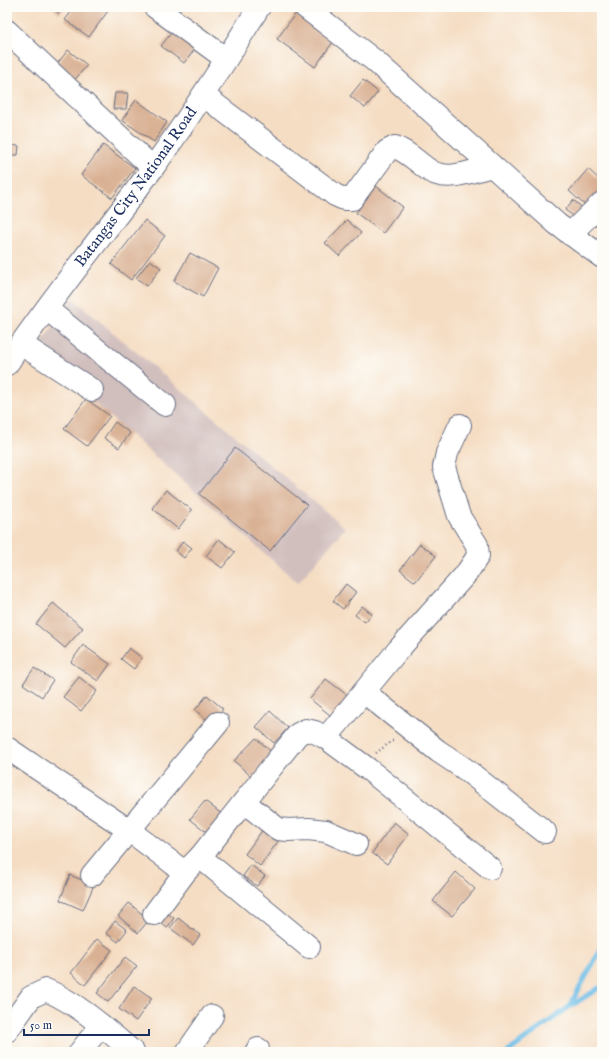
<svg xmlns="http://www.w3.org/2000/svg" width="609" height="1059" viewBox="0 0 609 1059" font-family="'IM FELL English',serif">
<rect width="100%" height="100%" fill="#fdfcf7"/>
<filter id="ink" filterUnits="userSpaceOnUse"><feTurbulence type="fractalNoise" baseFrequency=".025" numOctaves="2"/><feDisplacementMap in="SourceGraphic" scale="8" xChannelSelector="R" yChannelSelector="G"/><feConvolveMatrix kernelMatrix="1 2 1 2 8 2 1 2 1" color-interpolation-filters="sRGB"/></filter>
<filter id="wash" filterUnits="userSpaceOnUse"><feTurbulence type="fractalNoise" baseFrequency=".012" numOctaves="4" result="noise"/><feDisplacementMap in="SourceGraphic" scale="16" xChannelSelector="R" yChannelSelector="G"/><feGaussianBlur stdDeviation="0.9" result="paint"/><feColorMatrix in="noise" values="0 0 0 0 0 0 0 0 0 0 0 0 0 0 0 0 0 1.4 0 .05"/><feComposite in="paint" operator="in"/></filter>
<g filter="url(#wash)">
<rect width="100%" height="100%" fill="#f5ddc3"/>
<path fill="#d1bfbe" d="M72,298L345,528L298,583L36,351Z"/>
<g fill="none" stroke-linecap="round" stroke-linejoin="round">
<path stroke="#6cbde7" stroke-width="5" d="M571,1006L602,986
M508,1052L569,1007L602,947"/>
</g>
<g id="blocks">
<path fill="#d9b093" d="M52,7H65L59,14Z
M75,7H103L108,11L89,37L65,20Z
M295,14L333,42L315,67L277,39Z
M172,32L195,49L184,63L161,46Z
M68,50L87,65L73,82L54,68Z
M363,80L378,92L365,108L350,96Z
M115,93H128L126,109H113Z
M136,100L167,122L154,142L122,120Z
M7,145L19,146L18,155H7Z
M103,145L135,168L112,198L81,175Z
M588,169L602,182V195L589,209L569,191Z
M376,186L403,207L383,233L356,213Z
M573,200L584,209L576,218L565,210Z
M145,220L165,236L131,280L111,264Z
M347,220L361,233L339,256L325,243Z
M190,253L218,268L203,297L174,281Z
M150,260L161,268L147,286L136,278Z
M86,399L110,416L87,446L64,429Z
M115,422L130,433L119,448L104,438Z
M235,448L307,505L270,551L199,494Z
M166,490L192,510L178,529L152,508Z
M219,539L235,552L222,568L206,556Z
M183,541L192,548L184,558L176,551Z
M420,544L436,556L415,582L400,570Z
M346,584L356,592L343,609L333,601Z
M53,603L83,628L65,648L36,624Z
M362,606L372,614L365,622L355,615Z
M83,645L110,664L98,681L71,662Z
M129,648L142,658L134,669L121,659Z
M34,668L53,680L42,697L23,684Z
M79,677L97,691L81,711L63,697Z
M326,679L351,698L335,719L310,699Z
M207,695L223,709L211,723L195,710Z
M270,711L288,728L274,743L256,727Z
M256,738L274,754L253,778L234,761Z
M205,801L223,815L209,834L190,819Z
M394,822L409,834L387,864L372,853Z
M264,828L279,840L260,866L245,854Z
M251,865L265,876L257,886L243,876Z
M456,872L475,889L452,916L433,901Z
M70,875L94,885L83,910L60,900Z
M129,903L149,920L138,933L118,916Z
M167,913L174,918L167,928L160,922Z
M178,918L200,935L193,945L170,928Z
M115,921L127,930L118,942L106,933Z
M97,939L112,950L85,985L71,973Z
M125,957L137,966L108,1002L97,993Z
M134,986L152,998L136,1021L119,1009Z"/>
</g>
</g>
<g filter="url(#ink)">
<use href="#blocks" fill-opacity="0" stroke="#676c81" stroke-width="1"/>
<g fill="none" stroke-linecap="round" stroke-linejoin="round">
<defs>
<g id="minor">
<path d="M155,7L226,59"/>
<path d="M305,7L375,61L557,224L602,257"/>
<path d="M7,31L153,168"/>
<path d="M203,95L335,195L344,199H352L387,151L395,147C408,152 415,160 426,168C445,184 471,171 492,166"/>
<path d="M570,234L602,203"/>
<path d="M47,309L165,405"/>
<path d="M21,344L92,390"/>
<path id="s1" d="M7,364C52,297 104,234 152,169C190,117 225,62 259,7"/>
<path d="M364,692L438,751L465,769L545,832"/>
<path d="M326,738L398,650L466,574L478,556L477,545L459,516L444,467L447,453L460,425"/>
<path d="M7,748L130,831L179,868L186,871L200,857L298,734L306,730L315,732L326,738L368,769L490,868"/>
<path d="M244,802L278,829L288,830L308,829L326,831L356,844"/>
<path d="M200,857L309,947"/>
<path d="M92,875L218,723"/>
<path d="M154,914L186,871"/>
<path d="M7,1031L31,997L46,990C79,1004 106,1029 133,1052"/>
<path d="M80,1052L101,1025"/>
<path d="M187,1052L212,1016"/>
<path d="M256,1052L258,1049"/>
</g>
</defs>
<use href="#minor" stroke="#676c81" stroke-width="24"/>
<path stroke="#676c81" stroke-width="2.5" stroke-dasharray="1 3" stroke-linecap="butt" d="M376,753L392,741H395"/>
<use href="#minor" stroke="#fff" stroke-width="22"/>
</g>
</g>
<g text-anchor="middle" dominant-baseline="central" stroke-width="3" stroke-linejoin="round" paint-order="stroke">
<g font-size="16" fill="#1b2f5e" stroke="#fdfcf7">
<text stroke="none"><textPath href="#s1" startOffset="219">Batangas City National Road</textPath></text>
</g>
</g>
<rect width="609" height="1059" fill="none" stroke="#fdfcf7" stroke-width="24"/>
<path d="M24 1029v6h125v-6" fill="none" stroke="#1b2f5e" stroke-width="2"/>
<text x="30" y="1029" font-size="12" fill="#1b2f5e" stroke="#fdfcf7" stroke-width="3" paint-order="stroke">50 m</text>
</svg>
